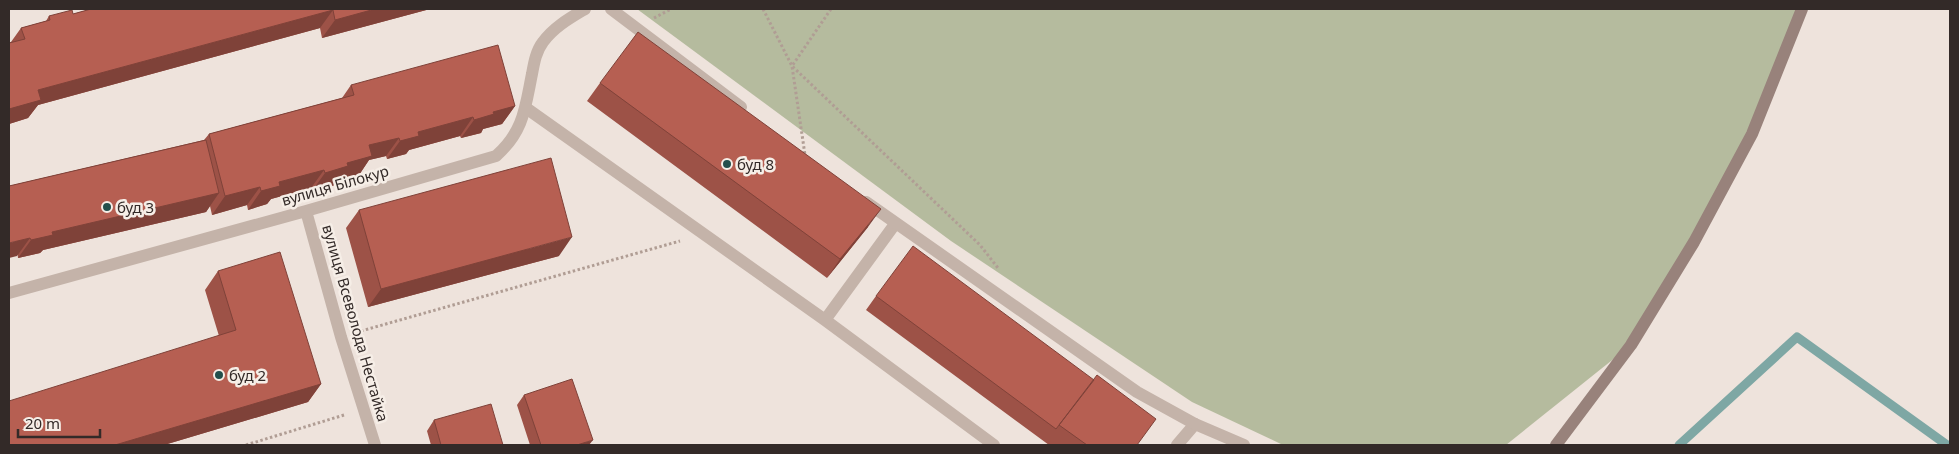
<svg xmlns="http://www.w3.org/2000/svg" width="1959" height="454" viewBox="0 0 1959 454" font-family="'Noto Sans',sans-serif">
<rect width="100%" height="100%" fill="#eee3dc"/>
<path fill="#b5bb9e" d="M637,9H1802L1752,134L1631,345L1506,445H1283L1192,402L951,241Z"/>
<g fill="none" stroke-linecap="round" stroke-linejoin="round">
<path stroke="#7ea7a4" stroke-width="9" d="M1679,445L1797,337L1947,445"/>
<path stroke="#b09d94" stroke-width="3" stroke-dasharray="2.5 2.5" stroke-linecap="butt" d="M763,9L792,66L805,155
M831,9L792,66L980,245L998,268
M654,18L671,9
M361,331L680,241
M246,445L344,415"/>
<path stroke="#c4b3a9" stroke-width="12" d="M526,108L825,320L994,445
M825,320L895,224
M1177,445L1195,424"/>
<path stroke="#c4b3a9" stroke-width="12" d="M611,9L741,107
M866,202L1137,392L1195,424L1244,445
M306,211L341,337L375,445
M9,293L306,211L496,156C524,131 525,108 532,74C534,63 536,51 543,42C554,27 570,18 585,9"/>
<path stroke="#98827b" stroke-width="12" d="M1556,445L1631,345L1694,242L1752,134L1802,9"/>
</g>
<path fill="#9d5247" d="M91,9H430L322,38L320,28L38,105L28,118L9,124V43L11,42L21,28L46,21L49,16L73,14Z
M600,83L868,227L827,278L587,101Z
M351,85L515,106L502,124L483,129L481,133L461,138L460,136L409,150L406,154L387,159L386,156L369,160L359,175L338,180L335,185L312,191L311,188L271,199L267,204L248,210L247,205L212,215L210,206L206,212L43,250L40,253L18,258L9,186L204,140L209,134L342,98Z
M359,210L559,256L368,307L346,228Z
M218,271L321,384L308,402L164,445H9L219,336L205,290Z
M876,296L1137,445H1049L866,310Z
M524,395L589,445H530L517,405Z
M434,420L503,445H431L427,431Z"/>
<path fill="#7f4239" d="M375,9H430L322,38L335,20Z
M333,10L320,28L38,105L28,118L9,124V109L38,90Z
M515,106L502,124L483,129L481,133L461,138L474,120L493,112Z
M473,117L460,136L409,150L406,154L387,159L400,141L418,132Z
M399,138L386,156L369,160L359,175L338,180L335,185L312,191L325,173L347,163L369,145Z
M324,170L311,188L271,199L267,204L248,210L261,191L279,182Z
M260,187L247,205L212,215L225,196Z
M219,193L206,212L43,250L40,253L18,258L31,240L52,232Z
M881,209L868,227L827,278L840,259Z
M572,237L559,256L368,307L381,289Z
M30,238L17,256L9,258V243Z
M321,384L308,402L164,445H115Z
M593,440L589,445H577Z"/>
<path fill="#b65f52" stroke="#7f4239" d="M91,9H375L335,20L333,10L38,90L41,100L9,109V43L25,39L21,28L50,20L49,16L72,10L73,14Z
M638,32L881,209L840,259L600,83Z
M498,45L515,106L493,112L494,114L474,120L473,117L418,132L419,136L400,141L399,138L369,145L372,156L347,163L348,166L325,173L324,170L279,182L280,186L261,191L260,187L225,196L209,134L354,95L351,85Z
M206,140L219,193L52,232L53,235L31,240L30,238L9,243V186Z
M551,158L572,237L381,289L359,210Z
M913,246L1094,380L1056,429L876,296Z
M280,252L321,384L115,445H9V401L236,330L218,271Z
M1097,375L1156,419L1137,445H1087L1059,425Z
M572,379L593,440L577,445H541L524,395Z
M491,404L503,445H441L434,420Z"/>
<g fill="#234f4c" stroke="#f6eee7" stroke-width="2">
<circle cx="727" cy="164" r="5"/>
<circle cx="107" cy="207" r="5"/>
<circle cx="219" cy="375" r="5"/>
</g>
<g text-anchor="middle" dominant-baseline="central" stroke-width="5" stroke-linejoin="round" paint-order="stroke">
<g font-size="15" fill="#332a28" stroke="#f6eee7" text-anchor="start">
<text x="737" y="164">буд 8</text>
<text x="117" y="207">буд 3</text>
<text x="229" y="375">буд 2</text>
</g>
<g font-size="15" fill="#332a28" stroke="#f6eee7">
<text transform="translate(335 185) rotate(-16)">вулиця Білокур</text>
<text transform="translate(356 323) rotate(74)">вулиця Всеволода Нестайка</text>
</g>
</g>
<rect width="1959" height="454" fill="none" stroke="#332a28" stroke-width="20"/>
<path d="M18 429v8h82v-8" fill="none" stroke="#332a28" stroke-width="2.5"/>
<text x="25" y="429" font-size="15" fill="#332a28" stroke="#f6eee7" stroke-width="4" paint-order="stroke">20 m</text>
</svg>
